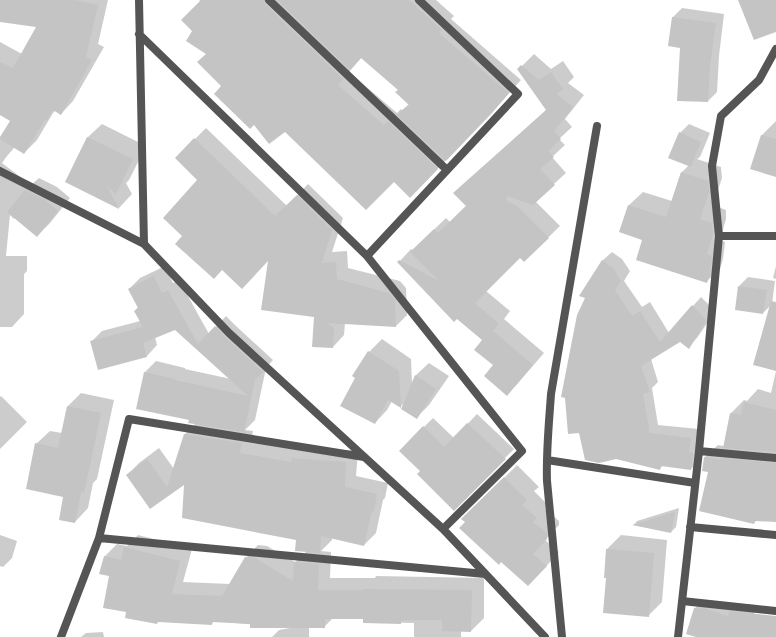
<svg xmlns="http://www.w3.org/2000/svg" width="776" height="637" viewBox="0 0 776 637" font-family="Commissioner,sans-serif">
<rect width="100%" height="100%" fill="#fff"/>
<path fill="#0003" fill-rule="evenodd" d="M0,0H108L98,44L104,47L73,101L61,114L55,111L53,113L37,140L24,153L15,147L7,156L2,163L31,185L39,178L57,187L70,198L50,223L37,236L15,218L14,219L10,215L6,256H27V271L24,274V314L12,327H0V139L11,120L0,114V42L22,54L38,26L0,21Z
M199,0H436L454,16L451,19L521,80L504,99L423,184L394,181L285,131L223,86L207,54L194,31L201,2ZM362,57L399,90L409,104L402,110L401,109L397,113L349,72L355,65Z
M682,8L724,14L719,56L717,92L708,101L681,47L669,45L673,17Z
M534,54L551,69L563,61L574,77L568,83L584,95L565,119L572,127L559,139L565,145L552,157L566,173L535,201L560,226L524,261L520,257L486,291L510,311L504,319L544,353L518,383L507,394L484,340L400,261L411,249L413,250L446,218L450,222L467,205L547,109L519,69Z
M776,121V176L752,169L762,135Z
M102,124L146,146L129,180L126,183L132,194L119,208L66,182L88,137Z
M689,124L710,133L700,157L697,159L721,167L722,178L713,205L726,210V219L720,240L725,242L723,259L720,269L706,282L644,239L629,205L643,192L672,201L682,172L689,165L680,133Z
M206,128L287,206L308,184L343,218L332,252L347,251L348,268L400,281L406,288L407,315L396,326L345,323L344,335L333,347L313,346L315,316L269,259L184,236L199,180L195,139Z
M612,252L622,259L630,271L624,281L642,307L650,302L669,333L701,297L714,310V313L697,338L688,347L680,340L651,359L658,382L652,388L658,425L699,429L700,460L691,469L663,465L660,469L602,261Z
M165,266L173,283L179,280L209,334L226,316L236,326L273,360L266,368L255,420L245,430L253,431L251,441L304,447L358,451L356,476L388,483L385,498L383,500L376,533L364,545L332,537V540L321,551L331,552L330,578H375L376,576L484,578V618L471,631H461V637H414V623L364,622V618H333L324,627H309V637H272L279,630L290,628L214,621L212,624L127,611L110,575L104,557L117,544L127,546L138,535L192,549L183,582L230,584L246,558L258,545L267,546L295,562L307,551L297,539L185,483L150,507L127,475L139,463L159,448L174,469L185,434L196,423L190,419L137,408L145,372L156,361L185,368V369L231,379L175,329L155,337L157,345L147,356L91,342L102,331L140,321L135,311L138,307L129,289L140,278Z
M776,266V279L773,278Z
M748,277L775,281L772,304L763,313L739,286Z
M382,339L411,359L412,384L416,375L429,363L449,376L429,405L416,418L404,403L400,407L392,401L387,410L375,423L369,352Z
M776,371V521L757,520L754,523L710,471L705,457L718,445L724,446L731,413L744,400L747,401L758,389L771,393Z
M81,393L114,400L97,479L93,483L88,508L75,522L64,497L36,444L50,431L62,433L68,406Z
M1,396L27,422L0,449V397Z
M477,414L514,449L454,509L421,471L400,451L433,418L454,438Z
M517,465L539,487L534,491L548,505L545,508L559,521V525L545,540L559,552L541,572L466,522L463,519Z
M679,508L676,527L671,532L634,525L637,521Z
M0,535L17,541L12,558L3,567L0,566Z
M621,535L667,540L662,602L648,616L607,577H605L607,549Z
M704,600L755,605L753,637H699L695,608Z
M103,632L104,637H81L86,633Z"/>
<path fill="#c4c4c4" d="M0,0H75L98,5L86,57L92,60L61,115L53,110L47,120H45L24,154L0,139V137L10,121L0,115V62L13,68L36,27L0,22Z
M201,0H264L265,4L343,79L338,85L384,125L388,121L438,169L410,198L394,182L366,210L285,132L269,144L254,125L250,129L214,94L221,86L197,62L206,54L186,41L192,31L181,20Z
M277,0H409L442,30L439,33L509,93L492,113L446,161L397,115L409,105L395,92L398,90L361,58L350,70Z
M738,0H776V32L754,40Z
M672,17L716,23L710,66L708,102L677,101L680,48L668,46Z
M521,65L539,80L551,72L563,89L557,94L573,107L554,131L561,139L548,151L554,157L540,169L555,185L533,205L508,196L506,200L518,207L549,238L524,262L520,258L475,303L499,324L493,331L533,365L507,396L484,376L493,365L474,350L482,340L457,319L454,322L397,262L399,260L439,281L410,252L434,229L438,233L466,206L453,193L546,110L517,69Z
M679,132L701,142L691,167L668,158Z
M761,135L776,139V177L750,169Z
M87,137L133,159L116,194L107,186L119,209L65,182Z
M194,138L275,216L297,195L332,230L322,263L336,262L337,279L389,293L395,300L396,327L327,323L334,328L333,348L312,347L314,317L261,310L268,261L242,289L222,270L214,279L175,244L182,236L163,218L197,180L175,158Z
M681,172L708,181L709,192L700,219L712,223L713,234L707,254L712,256L710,274L707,283L636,260L642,240L619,232L628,205L666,217Z
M25,190L44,199L58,211L37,237L7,212Z
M602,260L613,268L621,281L615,290L632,316L640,311L660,342L692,305L706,320L705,323L689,349L680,342L641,366L650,392L643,394L650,433L691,438L689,452L693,453L691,470L661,466L660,470L616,459L599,463L585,460L579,433L568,434L565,398L561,397L577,315L585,298L579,296Z
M154,276L162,293L168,290L198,344L215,326L225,337L263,372L255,380L244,432L188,423L189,420L136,409L144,372L175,379V380L248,396L175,330L143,343L147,357L98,370L90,341L143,327L134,311L138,308L128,289Z
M738,286L767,290L763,314L735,310Z
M771,301L776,302V371L753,365Z
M368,351L399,371L401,408L388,400L375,424L340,406L355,378L352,376Z
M415,375L436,389L417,419L401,409Z
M744,402L776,410V452L723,448L730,413L741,415Z
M67,406L101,413L84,493L81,492L75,523L59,520L63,497L26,489L35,443L58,448Z
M467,423L506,459L454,511L417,474L420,471L399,451L423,426L444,447Z
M184,434L242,443L240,453L291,462L292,458L346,462L345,487L377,494L374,511H372L364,546L321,536L320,553L295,551L296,540L182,518L184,485L150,509L126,475L147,459L167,487Z
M704,457L720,460V458L776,463V522L755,521L754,524L699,511L708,472L702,471Z
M504,477L527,500L522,505L537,518L533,522L547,533V539L533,554L547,566L528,586L501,562L499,565L459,528L465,522L461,519Z
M675,512L671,533L632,525Z
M124,547L180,561L172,594L222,596L245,557L255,558L293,581L294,562L319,564L318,590H363V589L472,590L471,632L442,631V620H401V624L363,623V619H325V628H250V624L212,622V625L158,622L157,624L125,618L126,612L103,608L109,576L99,574L104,556L121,560Z
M606,549L654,553L649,617L603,613L606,578H604Z
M694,608L707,609L728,616L729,611L776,616V637H696L686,634Z"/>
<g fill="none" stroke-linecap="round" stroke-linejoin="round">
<path stroke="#555" stroke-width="8" d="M139,0L144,244
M269,0L447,170
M419,0L518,94L367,256L522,451L443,529
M139,34L367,256
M0,171L144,244L229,333L443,529L545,637
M719,236H776
M699,451L776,458
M547,460L695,483
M690,527L776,535
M99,538L485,574
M682,601L776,611
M61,637L99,538L129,419L364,457
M562,637L547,481C546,452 549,423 551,394L597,126
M678,637L699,451L719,236L712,166L721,116L759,80L776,49"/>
</g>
</svg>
